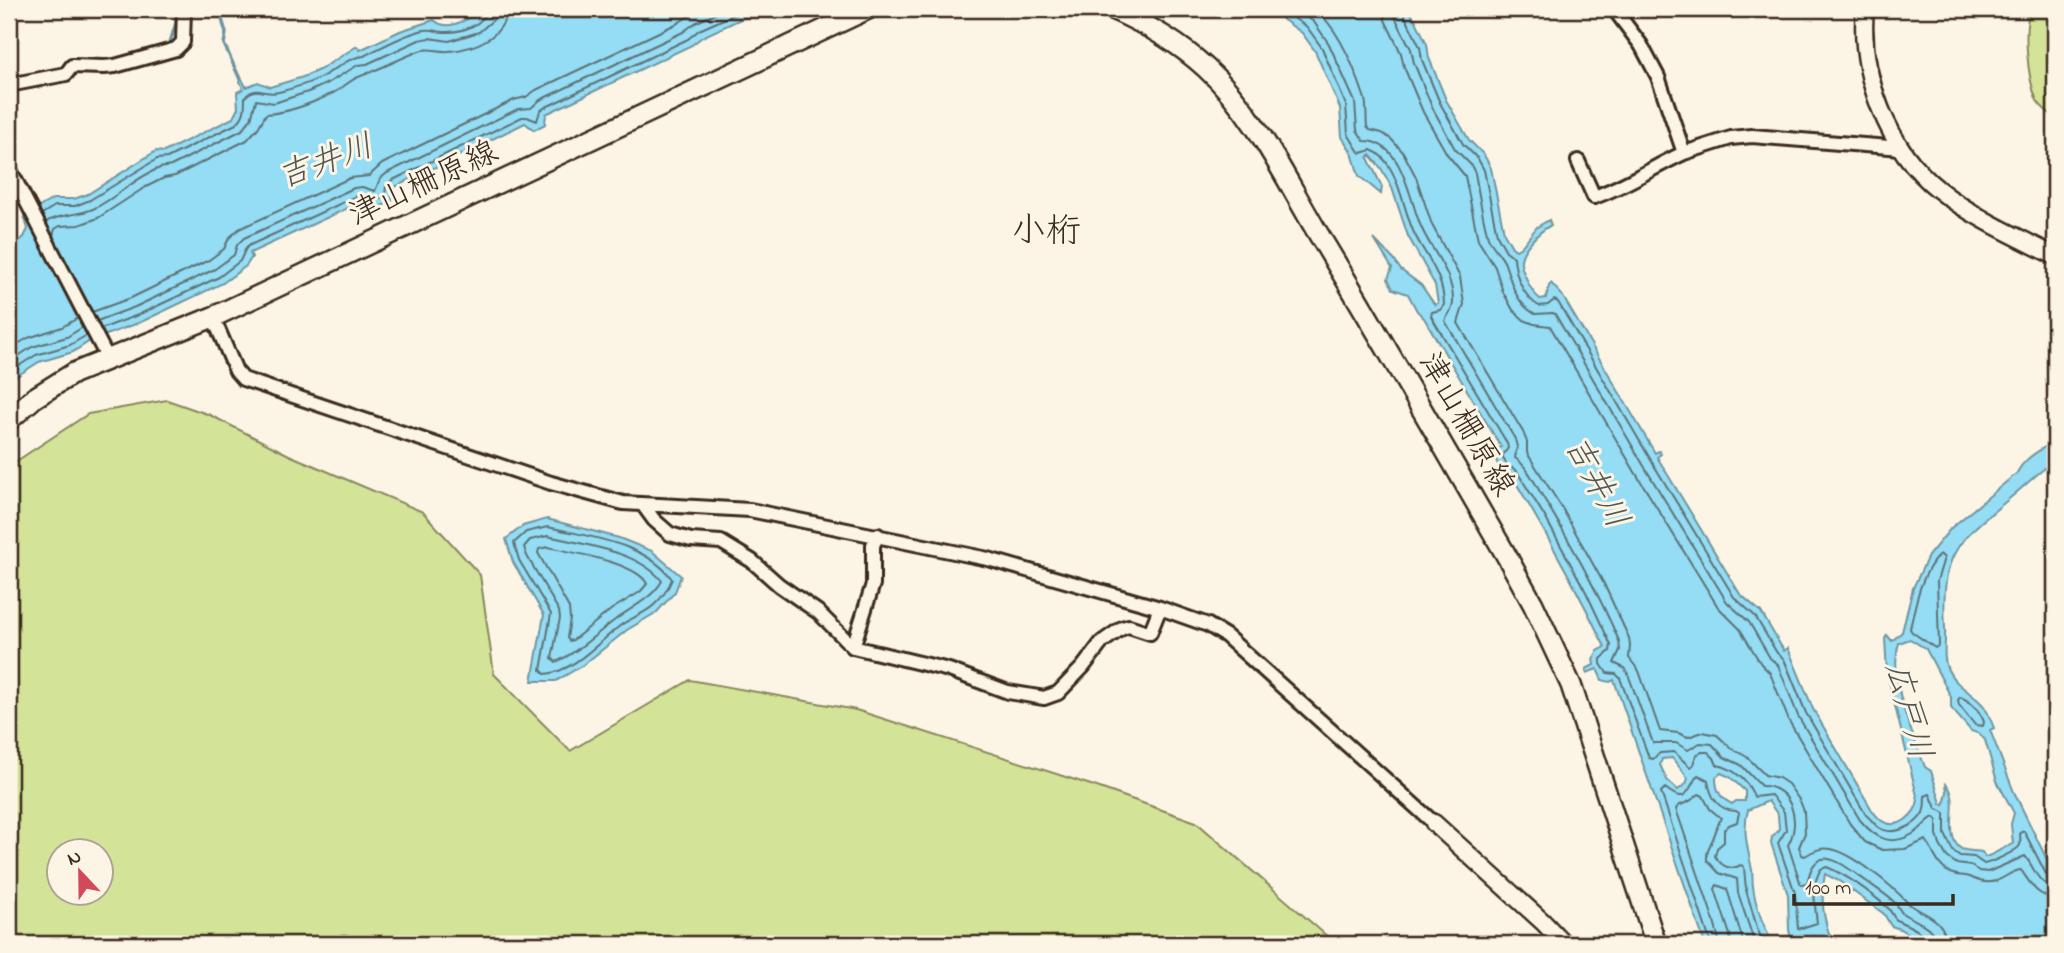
<svg xmlns="http://www.w3.org/2000/svg" width="2064" height="953" viewBox="0 0 2064 953" font-family="'Indie Flower','Klee One',sans-serif">
<rect width="100%" height="100%" fill="#fcf5e5"/>
<filter id="ink" filterUnits="userSpaceOnUse"><feTurbulence type="fractalNoise" baseFrequency=".0143" numOctaves="2"/><feDisplacementMap in="SourceGraphic" scale="14" xChannelSelector="R" yChannelSelector="G"/><feConvolveMatrix kernelMatrix="1 2 1 2 8 2 1 2 1" color-interpolation-filters="sRGB"/></filter>
<g filter="url(#ink)">
<path fill="#d3e498" stroke="#87875b" stroke-width="2" fill-rule="evenodd" d="M2031,9H2055V118C2049,112 2038,106 2036,98C2028,79 2022,27 2031,9Z
M167,400L210,415L289,455L423,512L480,575L494,674L570,751L690,680L856,710L1094,786L1196,822L1328,937L1331,944H9V466L88,414ZM60,852H102V894H60Z"/>
<path fill="#94ddf5" stroke="#70959f" stroke-width="2" fill-rule="evenodd" d="M489,9H762L702,37L692,45L546,114L545,124L534,130L525,123L393,188L392,201L372,211L364,207L361,202L250,253L252,257L246,266L223,283L141,322L90,341L73,352L39,362L9,381V249L24,237L28,229L24,216L53,199H74L88,194L156,151L164,152L233,118L238,108L237,92L243,89L238,76L240,75L246,87L258,82L270,87L303,77L321,69L357,46L360,50L400,31L434,20C450,35 474,13 489,9Z
M1268,9H1408L1416,21L1427,44L1429,58L1446,100L1469,140L1484,155L1491,168L1504,233L1512,247L1516,250L1521,247L1537,227L1549,220L1551,225C1540,231 1519,250 1521,264C1522,269 1525,276 1527,280C1530,288 1534,294 1540,299L1546,298L1549,286L1551,283L1562,295L1655,453L1659,451L1661,454L1657,457L1740,594L1761,612L1784,651L1788,648L1813,709L1872,810C1875,814 1879,820 1884,822C1899,830 1916,814 1918,800L1887,673L1885,639L1887,635L1892,641L1902,632L1913,588L1928,556L1951,528L2017,473C2024,457 2042,450 2055,440V461C2039,471 2025,486 2010,498C1955,543 1941,553 1945,628C1946,641 1942,658 1948,670C1955,685 1971,692 1982,704C1988,710 1990,719 1994,728L1990,730L2014,792L2055,876V944H1924L1900,929L1891,926L1884,914L1839,881L1825,874C1820,899 1823,920 1833,944H1792L1789,930L1788,895L1771,843L1772,837L1779,829L1778,815L1768,801L1748,810C1742,831 1748,849 1752,870C1753,875 1752,881 1753,886C1755,906 1764,927 1773,944H1705L1614,680L1610,682L1602,680L1597,669L1587,673L1586,669L1594,665L1593,659L1598,651L1605,647C1576,587 1544,529 1510,473L1504,475L1493,455L1497,449L1501,447L1424,318L1417,311L1408,294L1393,289L1388,279L1392,268L1374,239L1394,260L1401,270L1421,285L1435,305L1438,303L1435,285L1408,236L1392,188L1381,168L1370,155L1368,158L1382,187L1381,194L1359,176L1352,153L1342,137L1340,108L1315,51L1302,33ZM1910,639L1926,649L1951,697V708L1971,731L1980,734L1985,740L1997,781L2014,813L2011,824L2013,844C2003,847 1994,855 1985,857L1982,852C1976,850 1965,852 1960,848C1942,833 1962,799 1946,784L1947,792L1944,805L1941,803L1931,771L1925,767C1912,733 1888,680 1899,643ZM1672,758L1688,778L1686,784L1678,790L1667,780L1660,765L1662,759ZM1721,773L1730,777L1745,791V801H1736L1732,804C1720,798 1716,791 1716,777Z
M547,519L619,538L652,551L681,576L675,592L657,612L627,630L583,665L556,681H532L544,615L513,562L506,539L523,526Z"/>
<g fill="none" stroke-linecap="round" stroke-linejoin="round">
<path stroke="#5f7274" stroke-width="2" d="M1280,9L1307,27L1322,48L1346,105L1348,134L1359,152L1362,153L1371,150C1398,159 1403,212 1415,235C1427,258 1444,277 1444,305L1440,310L1432,312L1431,316L1507,443L1508,448L1503,455V458L1507,465L1516,470L1545,517L1586,592L1611,645L1610,651L1601,659V664L1607,673L1616,674L1620,678L1649,758L1653,759L1660,753L1674,752L1690,767L1693,765L1696,755L1702,752H1708L1714,758L1717,765C1734,768 1749,782 1754,797L1771,795L1784,812L1786,830L1778,843L1795,893L1798,929L1817,923C1815,907 1811,883 1821,869L1827,867C1848,876 1871,893 1888,908C1892,912 1893,918 1898,921C1909,926 1925,931 1927,944
M1295,9L1314,22L1329,44L1355,102L1357,130L1364,141C1404,141 1409,201 1422,229C1433,253 1454,274 1453,303C1453,310 1447,315 1445,321L1515,439L1517,447L1515,458C1528,467 1535,484 1543,497C1571,543 1598,592 1619,641L1620,650L1614,663L1624,668L1628,674L1653,743H1676L1688,750L1700,743L1712,744L1724,757L1741,765L1761,786C1791,785 1802,821 1788,845L1801,885L1807,884C1815,839 1842,864 1866,881C1875,888 1888,895 1896,904C1897,905 1901,912 1902,913C1915,922 1935,925 1936,944
M1314,9C1338,26 1356,72 1365,99C1367,108 1366,118 1367,127L1370,130L1382,133L1391,139L1403,152L1416,177L1432,225L1460,277L1464,304L1458,323L1523,432L1527,442V453L1562,508L1604,584L1629,638L1630,646L1629,658L1639,671L1660,731L1678,733L1688,737L1703,732L1717,735L1731,748L1747,757L1765,775L1779,778L1788,784L1800,801L1804,811L1805,833L1799,847L1802,855L1805,856C1813,851 1821,847 1831,849C1853,853 1892,886 1907,902C1916,911 1931,914 1939,924C1945,930 1946,937 1946,944
M1384,9L1385,20L1401,53L1404,67L1423,112L1447,154L1465,176L1478,240L1495,267L1503,292L1513,310L1524,320L1534,324L1550,326L1635,472L1718,607L1740,629L1761,664L1770,673L1789,721L1850,824L1865,842L1882,850L1905,849L1926,840C1934,852 1937,868 1953,874C1958,876 1964,875 1969,877C1979,881 1985,884 1996,881C2005,878 2011,871 2021,870C2031,884 2036,896 2055,898
M1394,9L1395,17L1411,49L1414,63L1432,107L1455,149L1471,165L1475,173C1479,194 1482,216 1488,237C1492,247 1503,257 1505,264C1512,283 1515,303 1535,314L1553,313L1555,314L1644,466L1727,602L1749,622L1770,658L1778,665L1798,716L1860,820C1876,839 1892,848 1916,832C1923,827 1927,820 1934,817L1937,820V835L1940,845L1947,857L1957,864L1971,866L1979,871L1988,872L2025,856C2035,868 2037,885 2055,887
M1403,9L1404,14L1420,47L1422,60L1440,103L1463,144L1478,159L1484,170L1497,235L1506,251L1514,257C1515,275 1523,297 1539,306L1548,305L1554,300L1558,302L1652,462L1734,597L1755,616L1777,653L1784,659L1806,713L1866,815C1870,818 1874,824 1878,827C1892,837 1915,827 1923,813C1925,808 1925,801 1925,796L1930,794L1936,808L1945,813V834L1953,851L1960,856L1974,857L1984,864C1990,863 2018,851 2020,845C2021,842 2020,836 2020,833L2024,831L2046,874L2050,878H2055
M42,214L55,206H75L90,200L157,159L167,158L236,124C245,116 245,109 245,97C257,84 264,96 279,92C295,88 311,83 325,75C338,68 350,57 364,56C382,47 401,36 420,31C435,27 434,33 447,32C461,32 485,25 487,9
M46,222C61,213 77,216 93,209C117,198 135,177 160,168C163,167 167,167 171,166L242,130L251,119L256,100L274,103L308,92L328,83L358,65L367,64L419,40L429,38L449,41L479,32L493,20L496,9
M53,236L55,229L60,226L79,225L98,218L144,188L164,178L175,176L247,140L258,128L266,114C288,113 313,103 333,93C343,88 351,79 361,76C382,68 401,58 422,50C431,48 440,52 449,51C474,49 505,37 507,9
M92,312L131,298L209,260L224,249L229,238L239,229L350,178L369,176L382,164L514,100L526,97L536,90L678,23L700,9
M97,321L135,307L215,269L234,255L237,245L244,238L354,188L362,187L375,191L380,179L387,173L518,109L531,108L540,100L683,32L695,23L725,9
M101,329L138,315L219,277L240,261L245,250L248,246L357,196H364L371,202L385,196L386,186L391,181L522,117H527L537,121L540,111L544,108L688,39L699,30L746,9
M9,349L28,338L62,327L78,318
M9,362L32,347L67,337L83,327
M9,372L36,355L70,345L87,335
M548,527C589,537 646,543 672,579C668,589 662,598 654,605C644,614 631,618 621,625C600,641 572,673 545,674L541,670L551,614L519,560L514,543L526,532Z
M548,536C584,545 638,551 662,581C651,600 631,607 615,620C596,634 578,652 556,662L552,658L560,618L559,611L527,556L524,547L530,540Z
M548,547C570,552 638,563 647,584L640,592L612,609L573,640L569,641L567,638L570,619L569,608L538,553L539,549Z
M1940,554L1944,558L1937,581L1939,645L1935,648L1912,632L1910,629C1915,605 1921,572 1940,554Z
M1960,697C1971,701 1980,711 1984,722L1983,726L1975,725L1959,705L1958,700Z
M1711,944L1661,792L1665,788C1689,807 1687,788 1698,775L1708,780C1710,796 1718,811 1736,811L1739,813L1737,822L1729,825L1724,830V842L1717,848L1715,856C1721,866 1730,871 1741,865L1744,867L1746,890L1758,931L1765,944
M1720,944L1713,918L1676,809L1678,806L1690,801L1699,794L1703,796L1710,809L1721,818C1718,824 1717,829 1714,836C1711,845 1706,849 1707,860L1719,873L1737,879L1738,893L1755,944
M1731,944L1730,935L1715,889L1717,885L1727,889L1744,944"/>
<path stroke="#70959f" stroke-width="3.5" d="M219,9L226,33L224,44L240,79
M168,49L176,23V9
M148,63L164,60L166,57"/>
<defs>
<path id="street" d="M1614,9L1641,45L1658,77L1684,153L1731,138L1752,136L1902,148
M9,85L66,74L72,66L104,67L115,66L176,49L183,42L184,10L186,9
M1578,161L1594,197C1626,186 1653,167 1684,153
M9,168L108,359
M213,317L236,371L243,379L551,483L623,503L750,510L988,559L1160,608L1208,625L1226,636L1434,823
M643,505L654,520L670,534L691,540L721,542L752,561L779,585L818,612L853,647L949,670L1008,692L1044,698L1058,693L1083,667L1102,642L1122,628L1129,626L1150,633L1160,608
M853,647L873,584V545L878,535"/>
<path id="secondary" d="M1865,9C1859,73 1887,149 1939,190C1974,218 2016,236 2055,256
M1434,823L1543,922L1564,944"/>
<path id="primary" d="M1112,9C1146,24 1178,42 1206,68C1254,112 1283,174 1316,230C1381,337 1443,446 1506,555L1533,604L1571,685L1656,944
M9,420L34,398L74,373L213,317L868,9"/>
</defs>
<use href="#street" stroke="#3b2a1e" stroke-width="18"/>
<use href="#secondary" stroke="#3b2a1e" stroke-width="21"/>
<use href="#primary" stroke="#3b2a1e" stroke-width="24"/>
<use href="#street" stroke="#fcf5e5" stroke-width="12"/>
<use href="#secondary" stroke="#fcf5e5" stroke-width="16"/>
<use href="#primary" stroke="#fcf5e5" stroke-width="19"/>
</g>
</g>
<g text-anchor="middle" dominant-baseline="central" stroke-width="6" stroke-linejoin="round" paint-order="stroke">
<g font-size="32" fill="#3b2a1e" stroke="#fcf5e5">
<text transform="translate(424 185) rotate(-25)">津山柵原線</text>
<text transform="translate(1465 425) rotate(60)">津山柵原線</text>
</g>
<g font-size="33" font-style="italic" fill="#515754" stroke="#fcf5e5">
<text transform="translate(326 163) rotate(-20)">吉井川</text>
<text transform="translate(1595 483) rotate(62)">吉井川</text>
<text transform="translate(1907 711) rotate(75)">広戸川</text>
</g>
<g font-size="35" fill="#3b2a1e" stroke="#fcf5e5">
<text x="1046" y="232">小桁</text>
</g>
</g>
<rect width="2064" height="953" fill="none" stroke="#fcf5e5" stroke-width="35"/>
<rect x="18" y="18" width="2029" height="918" fill="none" stroke="#3b2a1e" stroke-width="2.5" filter="url(#ink)"/>
<g transform="translate(80 872) rotate(338)"><circle r="33" fill="#fcf5e5" stroke="#afa495" stroke-width="2"/>
<path d="M0-5L12 26L0 18L-12 26Z" fill="#d1495b"/>
<text y="-10" font-size="19" font-weight="bold" text-anchor="middle" fill="#3b2a1e">N</text>
</g>
<path d="M1794 894v10h159v-10" fill="none" stroke="#3b2a1e" stroke-width="3.5"/>
<text x="1805" y="894" font-size="21" fill="#3b2a1e" stroke="#fcf5e5" stroke-width="5" paint-order="stroke">100 m</text>
</svg>
